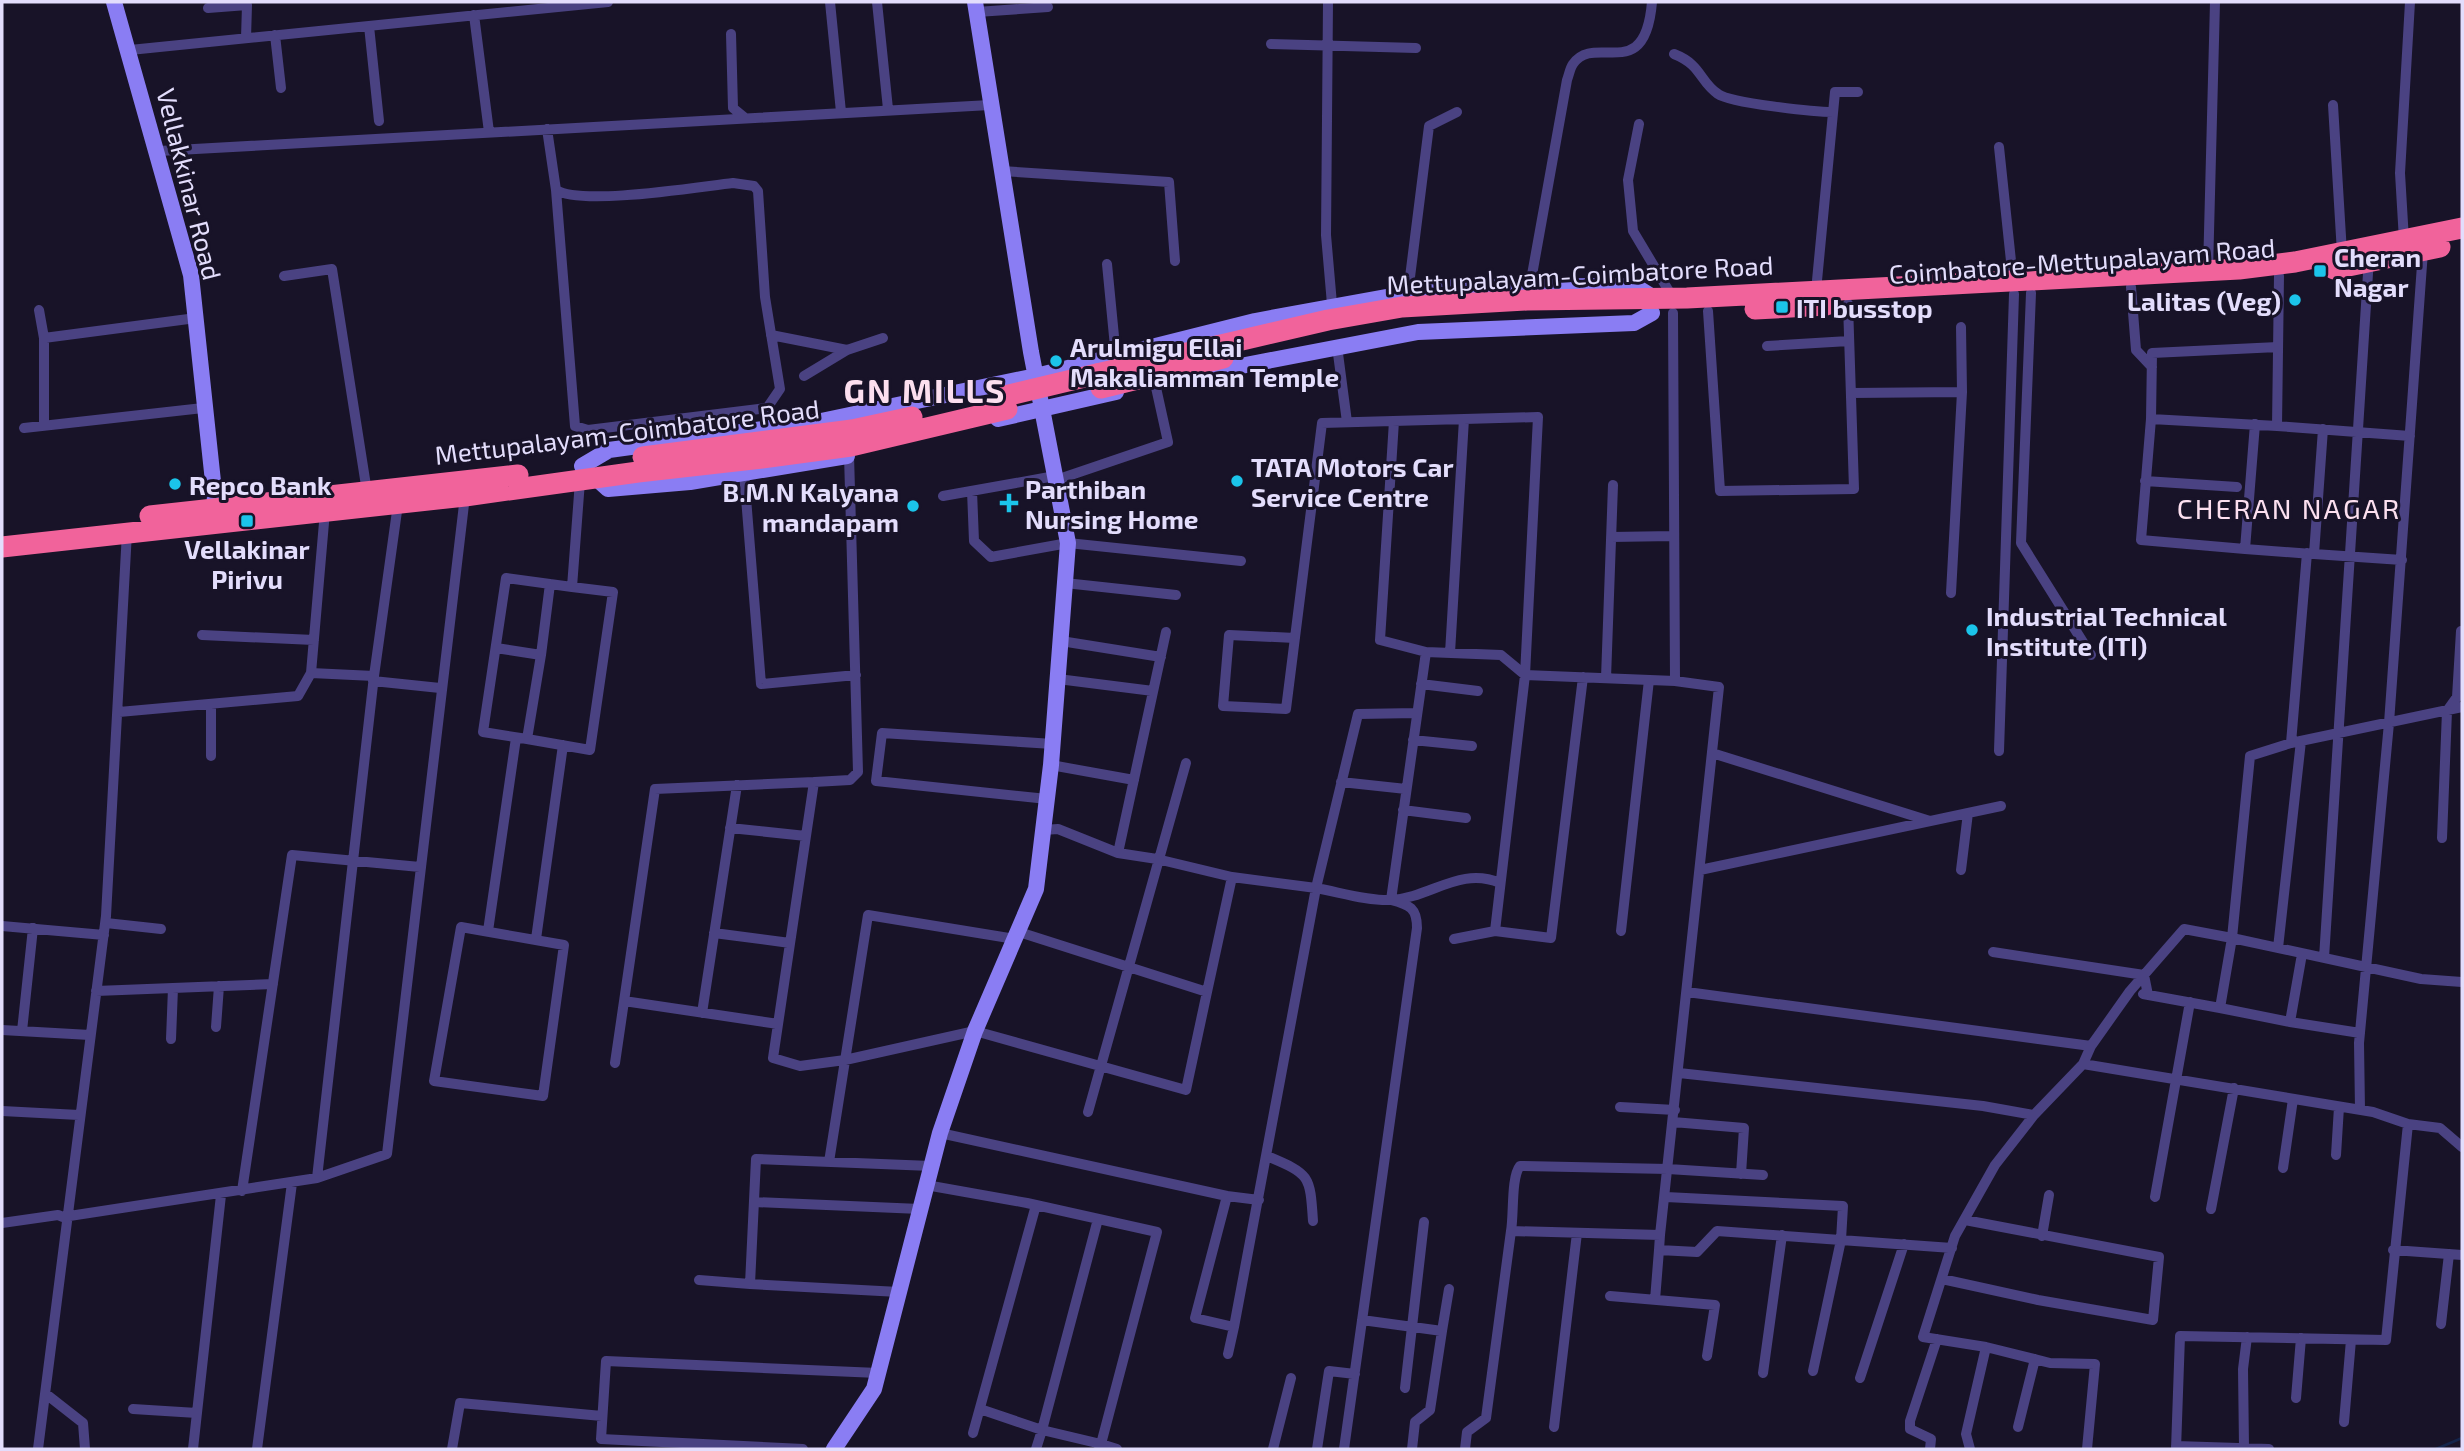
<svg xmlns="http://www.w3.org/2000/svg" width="2464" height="1451" viewBox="0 0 2464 1451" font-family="'Exo 2',sans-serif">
<rect width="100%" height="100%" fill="#181328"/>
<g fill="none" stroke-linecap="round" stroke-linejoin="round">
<path stroke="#14244b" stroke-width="2.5" d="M2436,1449L2462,1438"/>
<path stroke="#4a4282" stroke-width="10" d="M830,2L841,112
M877,2L888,109
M1328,2L1326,235L1332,304
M208,8L247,5L246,38
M977,12L1048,7
M474,15L489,132
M369,26L379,121
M731,34L733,108L744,117
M275,35L281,88
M1271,44L1416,48
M130,50L608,2
M1674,54C1702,65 1699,81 1718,94C1730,103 1815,112 1833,112
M2333,105L2342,253
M1639,124L1628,180L1633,231L1673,298
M547,129L556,190C582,206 697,187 733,183L754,186L758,191L765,297L780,389L767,408L588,430L575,426L556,190
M1999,147L2013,280
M159,151L990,105
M1001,171L1169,182L1175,261
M2404,240L2400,173L2410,2
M1107,264L1116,357
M2208,271L2215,2
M284,276L332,269L367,492
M1530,286L1567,80C1569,75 1570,68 1573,64C1595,32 1645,86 1652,2
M2131,287L2136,350L2152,367
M1816,291L1835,92H1858
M1408,293L1429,126L1457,112
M2031,293L2021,543L2091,655
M39,310L44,338
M1708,311L1720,491L1854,489L1848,304
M771,335L847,350
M1337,346L1347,422
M1767,346L1849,341
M804,376L847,350L883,338
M1851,393L1962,392
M2151,419L2152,353L2278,347
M1394,421L1380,640L1426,652
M2255,424L2245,549L2141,540L2151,419L2277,426L2279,276
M44,426V338L196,318
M2277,426L2410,436
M24,428L203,408
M2323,429L2314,554L2402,560
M744,473L761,684L856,675
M1056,480L1168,442L1155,383
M2145,481L2237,487
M972,491L974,541L991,557L1068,543L1241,561
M943,496L1055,476
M325,511L311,673L374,676
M1611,537L1674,536
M2245,549L2312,554
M1065,583L1176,595
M1951,593L1962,392L1961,327
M1166,632L1118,853L1157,859L1232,877L1207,992
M202,635L314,640
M1295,638L1229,635L1223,706L1286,709C1298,614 1310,518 1322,423L1538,417L1525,675L1495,931L1551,938L1583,677
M1061,641L1161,657
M496,648L541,655L527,739L483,732L506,578L572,587L580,481
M1450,653L1464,419
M541,655L550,584
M1606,678L1613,485
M1058,679L1153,691
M373,681L440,688
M1421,684L1478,691
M119,712L298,696L311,673
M527,739L590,750L613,592L572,587
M1413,740L1472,746
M2291,743L2307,553
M1999,751L2014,294
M1712,753L1930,821
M211,756V704
M1051,765L1134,780
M814,782L850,780L858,772L849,455
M1341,782L1406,789
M1047,799L876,781L882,733L1053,744
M1403,810L1466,818
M730,828L806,836
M1043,830L1058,829L1118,853
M2442,838L2447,711L2457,697L2461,631
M1700,870L2001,806
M1961,870L1968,813
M1232,877L1316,888L1358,714L1417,713
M106,923L161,929
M2,926L104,935
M461,927L564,945L543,1096L434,1081Z
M488,931L516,738
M1621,931L1649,680
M714,933L790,943
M536,939L563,745
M1454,939L1495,931
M2278,948L2301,741
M1993,952L2144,975L2148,995
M2302,954L2290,1022L2220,1008L2232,938L2421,979L2462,982
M2324,958L2369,258
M96,991L273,984
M1687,992L2091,1046
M2143,994L2220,1008
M624,1001L778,1024
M702,1013L737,785
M2290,1022L2360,1033
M216,1027L219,986
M2,1030L90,1035
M22,1031L33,928
M171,1039L173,988
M615,1063L655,789L814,782L773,1058L800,1066L845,1060L975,1031L1186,1090L1207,992L1019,932
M2083,1064L2373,1112L2408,1124L2440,1128L2462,1147
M1679,1073L1983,1106L2034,1115
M1620,1107L1675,1110
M2360,1110L2359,1043L2389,723L2423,251
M2,1111L79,1115
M1088,1112L1186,763
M1673,1122L1744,1128L1741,1174
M940,1133L1227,1196L1195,1318L1234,1327L1316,888C1339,892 1367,901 1391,900C1430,898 1460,866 1500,883
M2336,1155L2339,1107
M1267,1156C1310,1174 1310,1175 1313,1221
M829,1162L868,915L1015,939
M2283,1168L2293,1099
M317,1178L387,1154L465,496
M926,1185L1027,1203L1157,1232L1101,1444L1117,1449
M242,1191L292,855L420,867
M1227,1196L1259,1200
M1666,1197L1843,1206L1841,1240L1813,1371
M2155,1197L2190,1002
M754,1202L920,1209
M2211,1209L2234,1088
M1098,1219L1042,1430L1101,1444L1099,1449
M2,1223L58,1215L63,1217L317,1178L374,676L398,504
M1511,1231C1514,1214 1511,1177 1520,1166L1668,1169L1763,1175
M1660,1235L1659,1250L1697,1252L1717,1231L1952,1248
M2042,1236L2049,1195
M2393,1250L2462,1255
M1942,1279L2038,1300L2153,1320L2159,1257L1965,1220
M699,1280L750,1284L756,1159L931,1166
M750,1284L899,1292
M1610,1296L1715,1305L1707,1356
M1655,1300L1659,1250
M1362,1320L1442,1331L1430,1410L1415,1422L1412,1449
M2441,1324L2449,1254
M1442,1331L1449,1289
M1986,1347L2050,1363L2095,1364L2087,1449
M1228,1354L1234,1327
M1763,1373L1782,1235
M1860,1378L1904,1244
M1405,1388L1424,1222
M46,1394L83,1423L85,1449
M2296,1398L2301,1338
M133,1409L197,1413
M980,1409L1042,1430L1036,1449
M2344,1422L2351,1340
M1554,1427L1577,1233
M2018,1427L2035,1359
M973,1433L1036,1205
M2176,1446L2269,1449
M2244,1447L2243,1369L2247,1337
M38,1449L106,916L127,532
M193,1449L221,1195
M257,1449L292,1183
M452,1449L460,1403L602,1416
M803,1449L601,1439L606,1361L878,1373
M1273,1449L1291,1378
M1317,1449L1329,1371L1355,1374
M1344,1449L1417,928C1417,908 1410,905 1391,900L1426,652L1501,655L1525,675L1675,681L1673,313
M1465,1449L1467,1432L1486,1418L1511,1231L1660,1235L1719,687L1675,681
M1930,1449L1931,1439L1910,1429V1421L1937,1339
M1970,1449L1966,1434L1986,1347L1923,1337L1955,1236L1995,1165L2034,1115L2083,1064L2091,1046L2130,991L2184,929L2232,938L2250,756L2291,743L2462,707
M2176,1449L2180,1336L2386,1340L2408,1124"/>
<path stroke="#8a7df3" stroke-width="16" d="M114,2L191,275L217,519
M1199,374L1418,332L1634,323L1652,313
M998,419L1116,392
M582,466L609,450L821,421L1036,376L1255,321L1408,293L1455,287L1635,286L1656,299
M597,479L608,489L690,482L847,456
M834,1449L874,1389L940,1133L975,1031L1036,889L1051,765L1068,543L1031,352L975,2"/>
<path stroke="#f1639b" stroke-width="21" d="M2334,269L2440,247
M1755,309L1827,305
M1097,374L1328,320L1402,307L1527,300L1687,298L2239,269L2295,262L2462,228
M1101,388L1223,358
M643,457L852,430L912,417
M150,516L518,475
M2,547L465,496L638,472L762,458L851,446L1007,409"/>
<path stroke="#f1639b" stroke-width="21" d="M1005,396L1097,374"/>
</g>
<g fill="#1bc4ea" stroke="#181328" stroke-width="2.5">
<rect x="2313" y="264" width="14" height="14" rx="3.5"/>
<circle cx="2295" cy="300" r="7"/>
<rect x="1775" y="300" width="14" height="14" rx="3.5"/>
<circle cx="1056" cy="361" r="7"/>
<circle cx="1237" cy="481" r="7"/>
<circle cx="175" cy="484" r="7"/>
<path d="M1005.5 492.5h7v7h7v7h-7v7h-7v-7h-7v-7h7z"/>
<circle cx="913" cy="506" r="7"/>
<rect x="240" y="514" width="14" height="14" rx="3.5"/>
<circle cx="1972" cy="630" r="7"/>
</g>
<g text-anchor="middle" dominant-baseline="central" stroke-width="6" stroke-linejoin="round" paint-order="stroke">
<g font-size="26" fill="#e3ddfc" stroke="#181328">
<text transform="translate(190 184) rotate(76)">Vellakkinar Road</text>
<text transform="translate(2082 260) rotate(-4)">Coimbatore-Mettupalayam Road</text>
<text transform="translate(1580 274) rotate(-3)">Mettupalayam-Coimbatore Road</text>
<text transform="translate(627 431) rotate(-7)">Mettupalayam-Coimbatore Road</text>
</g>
<g font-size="26" font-weight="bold" fill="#e3ddfc" stroke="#181328" text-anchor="start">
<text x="2334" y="256">Cheran<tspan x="2334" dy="30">Nagar</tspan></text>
<text x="2281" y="300" text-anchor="end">Lalitas (Veg)</text>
<text x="1796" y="307">ITI busstop</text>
<text x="1070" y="346">Arulmigu Ellai<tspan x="1070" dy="30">Makaliamman Temple</tspan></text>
<text x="1251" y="466">TATA Motors Car<tspan x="1251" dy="30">Service Centre</tspan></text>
<text x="189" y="484">Repco Bank</text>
<text x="1025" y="488">Parthiban<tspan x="1025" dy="30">Nursing Home</tspan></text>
<text x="899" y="491" text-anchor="end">B.M.N Kalyana<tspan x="899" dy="30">mandapam</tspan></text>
<text x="247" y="548" text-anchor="middle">Vellakinar<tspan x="247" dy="30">Pirivu</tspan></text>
<text x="1986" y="615">Industrial Technical<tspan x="1986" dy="30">Institute (ITI)</tspan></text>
</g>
<g font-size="28" letter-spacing="2" fill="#fcdfef" stroke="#181328">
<text x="2289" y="508">CHERAN NAGAR</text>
</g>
<g font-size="33" font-weight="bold" letter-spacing="2" fill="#fcdfef" stroke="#181328">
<text x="925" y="390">GN MILLS</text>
</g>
</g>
<rect width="2464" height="1451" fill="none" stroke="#e3ddfc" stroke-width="7"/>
</svg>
